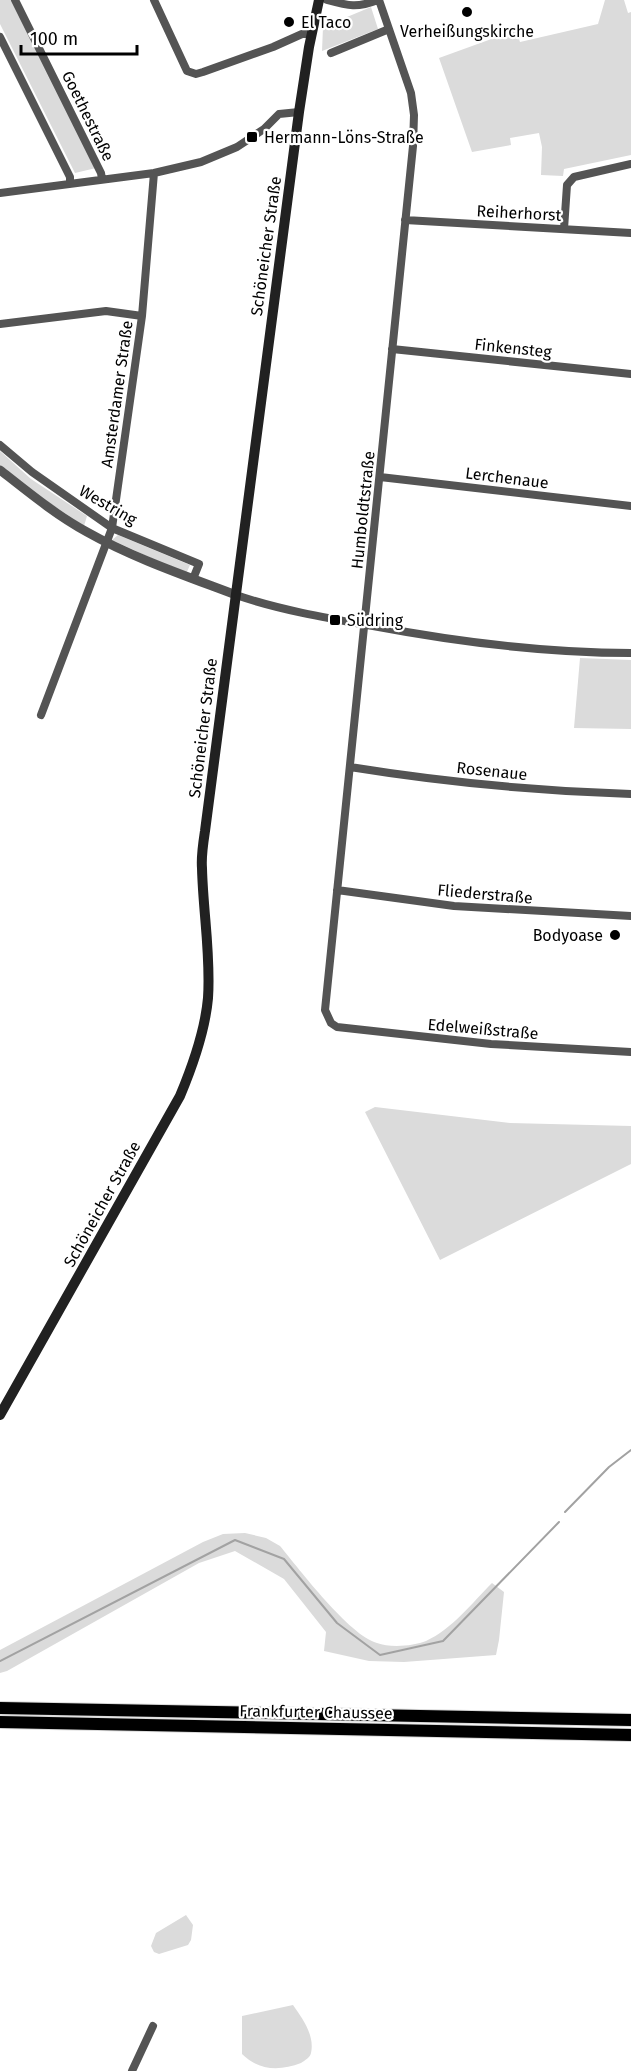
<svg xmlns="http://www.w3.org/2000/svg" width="631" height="2071" viewBox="0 0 631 2071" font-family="'Fira Sans',sans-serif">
<rect width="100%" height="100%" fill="#fff"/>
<path fill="#dbdbdb" d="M0,0H12L96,168L75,173L0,24Z
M605,0H624L628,13L631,12V155L564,169L563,176L541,175L542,147L539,133L510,138L511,145L472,152L439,58L516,30L520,42L598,24Z
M371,7L378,29L322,51L323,27Z
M0,451L31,479L87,516L84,526L17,481L0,466Z
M118,535L190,565L186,574L112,540Z
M580,658L631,660V729L574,728Z
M375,1107L510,1123L631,1126V1164L440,1260L365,1112Z
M245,1533L266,1538L280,1546C300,1570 349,1635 377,1643C390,1648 414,1646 426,1641C452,1629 472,1603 492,1583L504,1592L499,1640L496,1655L404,1662L369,1661L324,1651L326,1632L284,1579L235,1551L199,1563L7,1671L0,1673V1650L203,1542L223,1534Z
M186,1915L193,1925L191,1940L188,1945L159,1954L154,1952L151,1946L156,1933Z
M293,2005C302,2018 315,2035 311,2053C310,2058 305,2060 301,2063C280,2071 259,2071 242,2054V2016Z"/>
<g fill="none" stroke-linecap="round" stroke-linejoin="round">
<path stroke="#a2a2a2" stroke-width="2" d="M565,1512L609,1467L631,1450
M0,1661L235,1540L284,1559L337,1623L380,1655L443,1641L559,1522"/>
<defs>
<path id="primary" d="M0,1708L631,1720
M0,1722L631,1735"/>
</defs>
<use href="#primary" stroke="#dbdbdb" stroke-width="14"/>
<path stroke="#545454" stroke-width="8" d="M15,0L101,173L102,179
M154,0L187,71L196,74L203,72L273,47L302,34H311
M327,0C349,6 357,8 378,0
M379,0L411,93L414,115L413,146L325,1010L331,1023L337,1027L491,1044L631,1052
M0,37L70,177V184
M331,53L389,29
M0,193L154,173L201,162L237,147L264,129L279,114L299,112
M405,220L631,233
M564,229L567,185L574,177L631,164
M0,324L106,311L142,316
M392,349L631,374
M0,445L32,472L112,528L199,564L193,579
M380,477L631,506
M236,595C280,610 327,618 373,626C458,642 544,653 631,653
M41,715L112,528L142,316L154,173
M350,767C443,782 537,791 631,794
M337,890L454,906L631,916
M132,2071L153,2026"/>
<path stroke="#545454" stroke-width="9" d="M0,470C28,492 56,515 87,532C133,558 186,576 236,595"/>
<path stroke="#212121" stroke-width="10" d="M0,1415L180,1096C193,1065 205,1032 208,998C211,955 203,912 202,868C201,856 203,844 205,831L299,112L309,47L319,0"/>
<use href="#primary" stroke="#000" stroke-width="12"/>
</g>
<g fill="#000" stroke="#fff" stroke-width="2">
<circle cx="467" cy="12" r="6"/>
<circle cx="289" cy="22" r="6"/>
<rect x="246" y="131" width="12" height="12" rx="3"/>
<rect x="329" y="614" width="12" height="12" rx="3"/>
<circle cx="615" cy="935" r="6"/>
</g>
<g text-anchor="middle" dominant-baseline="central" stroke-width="4.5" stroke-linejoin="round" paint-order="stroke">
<g font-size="16" fill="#000" stroke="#fff" text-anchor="start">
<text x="301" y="22">El Taco</text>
<text x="467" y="31" text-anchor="middle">Verheißungskirche</text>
<text x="264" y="137">Hermann-Löns-Straße</text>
<text x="347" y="620">Südring</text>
<text x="603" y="935" text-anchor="end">Bodyoase</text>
</g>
<g font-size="16" fill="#000" stroke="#fff">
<text transform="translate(88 116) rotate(64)">Goethestraße</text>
<text transform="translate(519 213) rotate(3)">Reiherhorst</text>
<text transform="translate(266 246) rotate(-82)">Schöneicher Straße</text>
<text transform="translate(513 348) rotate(6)">Finkensteg</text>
<text transform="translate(117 394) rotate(-82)">Amsterdamer Straße</text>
<text transform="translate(507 478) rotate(7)">Lerchenaue</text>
<text transform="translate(108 505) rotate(30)">Westring</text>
<text transform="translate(363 510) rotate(-84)">Humboldtstraße</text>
<text transform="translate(203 728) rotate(-83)">Schöneicher Straße</text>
<text transform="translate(492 771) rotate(6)">Rosenaue</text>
<text transform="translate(485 894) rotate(5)">Fliederstraße</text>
<text transform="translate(483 1029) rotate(5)">Edelweißstraße</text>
<text transform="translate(102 1204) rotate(-61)">Schöneicher Straße</text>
<text transform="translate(316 1712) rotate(1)">Frankfurter Chaussee</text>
</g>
</g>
<path d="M21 45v9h116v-9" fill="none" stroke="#000000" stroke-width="3"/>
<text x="30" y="45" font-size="18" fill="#000000" stroke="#ffffff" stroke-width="4.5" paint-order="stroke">100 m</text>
</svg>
